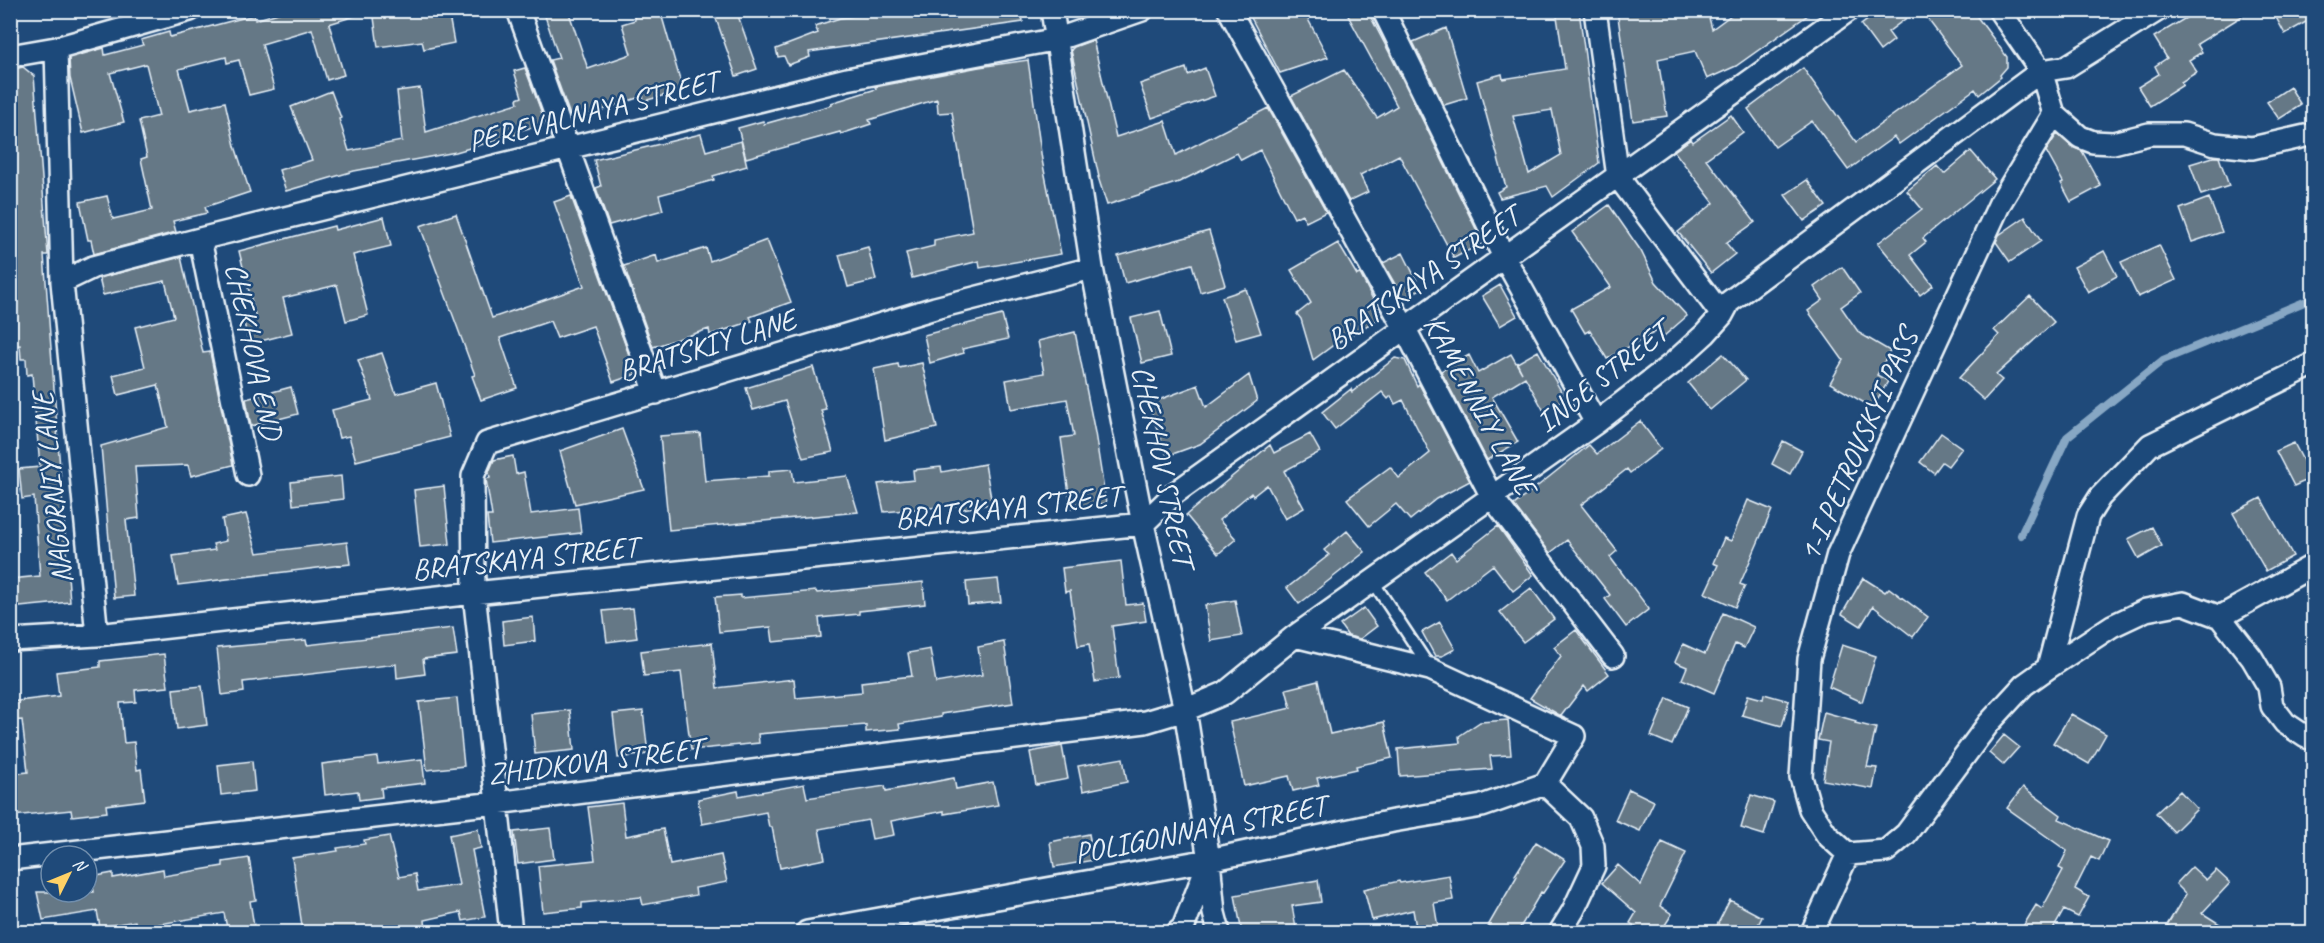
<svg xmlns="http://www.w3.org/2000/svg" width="2324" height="943" viewBox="0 0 2324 943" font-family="Caveat,sans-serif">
<rect width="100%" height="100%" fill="#1f4a7a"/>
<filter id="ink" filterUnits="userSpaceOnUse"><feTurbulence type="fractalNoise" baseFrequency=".0167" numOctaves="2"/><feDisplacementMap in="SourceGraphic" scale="12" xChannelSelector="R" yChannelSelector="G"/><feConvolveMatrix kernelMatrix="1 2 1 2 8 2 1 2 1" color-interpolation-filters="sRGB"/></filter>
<g filter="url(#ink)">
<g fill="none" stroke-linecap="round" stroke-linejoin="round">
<path stroke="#87a7c4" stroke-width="8" d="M2021,535L2067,437L2163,360L2314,298"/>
</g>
<path fill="#657886" stroke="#e8f1f8" stroke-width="1.5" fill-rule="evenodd" d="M288,10H357L358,15L329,24L344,75L327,80L312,29L262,44L274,89L249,95L239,60L227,63L226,57L179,69L190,110L225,102L235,146L250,192L205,207L207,213L173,221L176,232L94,254L91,240H88L80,202L107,196L113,219L152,210L141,159L147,157L139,121L159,116L146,64L110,73L124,122L83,133L70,78L69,58L104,48L105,55L143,45L141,40L169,32L170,37L254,15L255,20Z
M373,10H448L454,43L424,49L422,41L378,47Z
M543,10H568L588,69L631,54L622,24L635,20L633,10H660L683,90L644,101L643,96L579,118H571L550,60L559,58Z
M713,10H736L757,69L736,76Z
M901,10H1022L1023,22L809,52L810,57L788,65L784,56L778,57L776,49L818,33L815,26L840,18Z
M1247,10H1303L1328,57L1280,73Z
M1345,10H1367L1389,52L1483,243L1454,258L1399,155L1360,175L1368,192L1349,201L1291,96L1344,70L1377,118L1397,106Z
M1556,10H1579L1599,163L1553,197L1547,186L1500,198L1497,192L1506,187L1477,81L1502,74L1503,79L1565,69ZM1552,110L1561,155L1529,174L1513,116Z
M1617,10H1707L1712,29L1738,10H1815L1736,66L1707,79L1695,51L1658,59L1667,116L1633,121Z
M1881,10H1917L1888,32L1894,40L1880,51L1861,25Z
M1921,10H1972L2007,57V67L2000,75L2001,77L1979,95L1975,89L1899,144L1894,137L1848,170L1812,121L1775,147L1748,109L1803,68L1856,142L1962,65Z
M2199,10H2252L2197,44L2202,52L2189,60L2197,72L2181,82L2183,85L2150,106L2138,87L2159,74L2155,66L2167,58L2154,37Z
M2272,10H2313V18L2285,34Z
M1446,28L1467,98L1444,105L1413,42Z
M1093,40L1116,137L1165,121L1176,155L1268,108L1326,212L1306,222L1302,214L1294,218L1260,150L1241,160L1237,153L1179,182L1107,205L1098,177H1099L1071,50L1074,47Z
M1028,60L1042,160L1061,254L980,268L979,261L912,278L906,253L934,246V240L973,232L952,112L938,113L937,99L869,120L871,124L841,134L840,132L746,158L738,128L763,121L764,124L832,105L831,103L876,89L875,87L979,67Z
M23,67L34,76L48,255H44L70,602L10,608V579L40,576L34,497L22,499L19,469L40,467L32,374L27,375L26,359H21L20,345L10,346V70Z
M525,68L546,124L517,131L518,134L456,152L354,171L286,191L279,170L312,160L291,107L331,91L341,118L339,119L349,151L402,141L397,91L420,88L426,132L518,103L517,99L522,97L514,71Z
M1186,68L1188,75L1205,68L1215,96L1152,118L1140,84Z
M2290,87L2301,105L2279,119L2267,102Z
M1731,115L1743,132L1706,159L1755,222L1726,243L1735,254L1711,273L1678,232L1714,203L1674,151L1691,139L1693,142Z
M701,134L706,151L741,141L747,166L713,176L714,180L659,195L663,210L609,225L596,188L601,186L594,160Z
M2057,134L2071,146L2082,151L2101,186L2071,202L2061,183L2063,182L2046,151Z
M1971,151L1995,179L1923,238L1926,242L1910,255L1933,285L1920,295L1878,243L1922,209L1907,191L1937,166L1944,174Z
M2213,157H2219L2229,186L2201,195L2190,164Z
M1807,180L1826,206L1804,221L1785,195Z
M571,196L636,374L613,382L593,326L557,338L550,321L500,338L517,388L481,400L472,376L475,375L420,226L456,214L492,318L584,286L554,202Z
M2209,198L2222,232L2192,242L2180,209Z
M1609,205L1641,251L1656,282L1687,316L1664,336L1659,330L1607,359L1590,330L1585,333L1571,309L1611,287L1572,232Z
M384,217L391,246L353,255L368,315L346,321L337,285L283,298L292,333L249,344L244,323L256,319L239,251L334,226L335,230Z
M2025,217L2041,241L2010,262L1996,242L1999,235Z
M1209,231L1225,285L1200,292L1192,264L1125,283L1118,256Z
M767,240L791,302L750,317L752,321L710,335L709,329L653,347L624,266L656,255L658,263L706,248L710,261Z
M1338,243L1357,275L1360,274L1382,317L1335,344L1313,360L1301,319L1297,314L1311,303L1291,270Z
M2159,245L2176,280L2138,297L2121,262Z
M868,247L876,280L848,287L839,255Z
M2104,251L2117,276L2088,292L2074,267Z
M1403,253L1421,289L1403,298L1383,263Z
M181,257L203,353L210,352L233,465L191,476L188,465L135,467L139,518L126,520L134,596L114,598L101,446L168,427L158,385L118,395L113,375L145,367L135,327L174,317L165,281L103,295L99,278Z
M1842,267L1860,293L1841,307L1859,333L1890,351L1877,375L1888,381L1873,408L1830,383L1843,360L1808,311L1823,300L1814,287Z
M1500,285L1517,316L1500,326L1482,296Z
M1246,289L1261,333L1236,340L1222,297Z
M2030,296L2054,322L1996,375L2002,380L1984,400L1959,378L1999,335L1994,330Z
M1160,311L1171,356L1142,363L1131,318Z
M1002,315L1008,339L962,349L964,353L930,363L924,335Z
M1075,332L1095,433L1106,503L1071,508L1061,438L1074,436L1067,399L1011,409L1006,380L1044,373L1038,341Z
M1538,351L1565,398L1544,411L1525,377L1492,397L1518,442L1487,460L1441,371L1469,355L1478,373L1511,354L1522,373L1517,363Z
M382,353L396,394L436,383L450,437L356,461L349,436L339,438L332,410L372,400L358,360Z
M1723,354L1746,380L1710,410L1688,383Z
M1395,358L1405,360L1417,386L1419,384L1470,481L1436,499L1410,520L1396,504L1369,526L1347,499L1390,467L1399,478L1430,453L1403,400L1395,404L1391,396L1388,399L1382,392L1335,429L1322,412L1351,389L1352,392Z
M922,363L937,428L885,440L874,369L898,364L899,368Z
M813,367L826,409L821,410L833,452L803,458L785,401L753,410L746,388Z
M1249,375L1257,401L1200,444L1167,456L1148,404L1198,385L1206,407Z
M291,387L298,414L251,426L246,399Z
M1640,421L1661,449L1630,473L1627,469L1581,505L1617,551L1610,557L1649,609L1626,627L1605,599L1610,595L1567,540L1550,553L1514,505L1589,445L1597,454Z
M622,429L644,489L575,504L560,451Z
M700,433L705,481L769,476V471L792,469L794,482L847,476L858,512L669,530L660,436Z
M1941,433L1962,448L1948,466L1942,462L1934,473L1920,462Z
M1310,434L1320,452L1284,471L1304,508L1285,519L1267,485L1253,496L1251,493L1219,520L1236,539L1218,554L1186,515L1270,445L1274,453Z
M1783,441L1802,451L1790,474L1772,464Z
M2294,443L2312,478L2294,486L2276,451Z
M513,456L516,474L524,472L531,514L578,508L581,533L490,543L487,516H492L486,479L490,478L489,472L494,460Z
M985,464L992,504L963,509L962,505L884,512L878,484L914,480L913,470L941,467L942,472Z
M341,476L343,499L293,505L291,482Z
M444,486L450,544L420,547L414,490Z
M2261,498L2293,556L2266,571L2233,513Z
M1748,500L1772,510L1740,584L1745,586L1735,607L1705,593L1718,565L1713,563L1724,538L1731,541Z
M246,514L257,553L347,542L350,564L178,585L173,556L215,550L213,544L226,541L222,519Z
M1498,526L1533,575L1513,591L1493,565L1447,600L1425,572L1451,552L1456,559Z
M2152,527L2162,546L2139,559L2128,539Z
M1347,531L1365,552L1299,604L1287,588L1329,555L1324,550Z
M1121,561L1126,605L1143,603L1146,621L1112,626L1119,678L1095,682L1089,644L1078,646L1070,591L1065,592L1062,568Z
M1863,578L1885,592L1889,588L1928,617L1913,637L1873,606L1861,626L1842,614Z
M998,579L1001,602L968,605L966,582Z
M923,582L925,604L859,611V614L819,618L821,637L773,642L771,627L719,632L715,597L741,595V598L816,591L817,593Z
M1531,588L1554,619L1523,642L1500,612Z
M1235,600L1242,636L1211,641L1205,605Z
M633,608L637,638L607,642L603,611Z
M1364,608L1377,626L1360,639L1348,636L1340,625Z
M1723,613L1754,627L1744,648L1735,644L1714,693L1682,679L1687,667L1675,662L1683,644L1705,654Z
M533,617L535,641L504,645L502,621Z
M1440,622L1455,649L1442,656H1435L1422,632Z
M453,628L457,655L423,659L425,674L397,678L396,664L243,682L244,692L222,695L217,648L306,640L307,645Z
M1576,630L1609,674L1588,691L1584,686L1561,716L1530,698L1561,656L1554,647Z
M1004,642L1013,703L941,714V717L899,724L900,729L866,732V725L803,730L758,734L759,743L691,750L681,672L644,676L641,651L712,643L717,688L794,679L796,698L862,692L861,682L912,676L908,653L930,649L936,683L982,675L978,647Z
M1842,645L1876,656L1862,702L1829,687Z
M164,654L168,687L135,690L136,702L120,703L124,743L134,742L137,770L141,769L145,800L106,805L107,812L72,816L71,810L13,816L10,774L28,772L22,720L10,721V702L59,696L56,672L100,667V661Z
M1318,681L1330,734L1384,722L1392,758L1356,766L1357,769L1317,778L1319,785L1293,791L1289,776L1244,786L1230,722L1291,708L1286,689Z
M202,686L207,725L177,729L173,689Z
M1764,694L1789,701L1782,726L1742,715L1748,695L1763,699Z
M457,698L464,766L427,770L419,702Z
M1667,698L1688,707L1672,745L1651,736Z
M570,710L574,750L535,754L531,714Z
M643,711L648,754L618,758L613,714Z
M1824,712L1856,721L1855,723L1876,728L1867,767L1877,768L1873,789L1823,780L1829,742L1818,740Z
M2071,714L2106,734L2089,764L2053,743Z
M1508,720L1511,755L1490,756L1492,769L1400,776L1398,749L1460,743L1459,736L1480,722Z
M2004,735L2019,747L2003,765L1989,753Z
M1062,746L1068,779L1036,785L1030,752Z
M377,757L378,764L422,759L425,783L381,788L382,797L359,800L358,791L325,795L322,764Z
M1123,758L1127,782L1083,791L1078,766Z
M252,761L255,791L221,795L218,765Z
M954,778L956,789L993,782L998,805L944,814V811L891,821L894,835L872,839L868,820L819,829L825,859L780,868L772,827H769L766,812L702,824L698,799L738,791L739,796L804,784L807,798L885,786L886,791Z
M2023,787L2061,815L2059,819L2108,841L2099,861L2091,857L2075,889L2089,897L2078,917L2064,910L2051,933H2019L2036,905L2042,909L2063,870L2059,868L2067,851L2007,808Z
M1629,789L1654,801L1640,831L1615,820Z
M2180,791L2197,809L2174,832L2156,813Z
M1751,795L1774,802L1764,835L1741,828Z
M622,803L626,836L663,829L670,865L721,855L727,882L695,888L696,895L643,905L641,897L582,903V908L543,912L538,866L595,860L588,807Z
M550,828L554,859L518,864L514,832Z
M478,829L481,848L472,850L485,917L463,921L461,912L425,920L426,931L416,933H303L292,858L338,851L337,848L365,844L364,840L389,836L399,877L415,874L418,891L459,885L449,835Z
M1089,834L1094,860L1054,867L1050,842Z
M1536,842L1565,860L1543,893L1541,892L1517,933H1500L1488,926L1517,876L1515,875Z
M1662,842L1686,853L1660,906L1672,914L1660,933H1645L1630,923L1636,913L1602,883L1618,865L1641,885Z
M249,858L256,900L250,901L255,933H228L224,913L159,924L161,933H137L135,921L100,927L97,911L43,920L37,892H94L91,877L113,873V878L163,869L164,876L223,866V862Z
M2192,867L2206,880L2216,870L2230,883L2202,913L2234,933H2179L2167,925L2186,894L2176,884Z
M1449,875L1453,900L1434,903L1439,933H1417L1413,910L1372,920L1364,889L1399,881L1400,883Z
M1318,880L1321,902L1292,906L1297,933H1242L1235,895Z
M1730,900L1762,917L1754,933H1713Z"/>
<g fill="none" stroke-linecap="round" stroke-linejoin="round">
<defs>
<path id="lane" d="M1372,580L1430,668"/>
<path id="street" d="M518,10L656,393
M1052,10L1092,268L1143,524L1185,710L1209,860L1214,913L1219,932
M1229,10L1404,327L1492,497L1613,656
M1383,10L1504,257L1596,423
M1595,10L1618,177L1722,315
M56,48L62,282L97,635
M10,56L56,48L190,10
M2054,114L2080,137L2093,142L2113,143L2149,134H2184L2215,144L2252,148L2314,134
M200,239L248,475
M62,282L93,267L200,239L847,79L1058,39L1142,10
M2220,617L2314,565
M10,640L97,635L474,593L1143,524L1175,493L1849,10
M2048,668L2112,626L2146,610L2183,603L2220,617L2252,658L2269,687L2272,706L2285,723L2306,737L2314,739
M1545,784L1581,818L1593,846L1594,866L1573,911L1560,932
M1848,854L1827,835L1810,809L1801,777L1809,659L1838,554L2000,203L2054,114L2041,71L1999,10
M10,859L496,803L1145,722L1185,710L1225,693L1295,636L1596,423L1672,364L1705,334L1722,315L1729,302L2041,71L2066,67L2158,10
M511,932L474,593L473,476L487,443L935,308L1092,268
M807,932L1209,860L1393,821L1482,806L1545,784L1574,736L1430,669L1295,636
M1178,932L1183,928L1207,866
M1812,932L1848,854L1886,851L1906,834L1989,723L2024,685L2048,668L2088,516L2100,497L2150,445L2314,364"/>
</defs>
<use href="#lane" stroke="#e8f1f8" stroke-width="15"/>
<use href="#street" stroke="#e8f1f8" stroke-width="26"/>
<use href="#lane" stroke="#1f4a7a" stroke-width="10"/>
<use href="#street" stroke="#1f4a7a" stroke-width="21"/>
</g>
</g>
<g text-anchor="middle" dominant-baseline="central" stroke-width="5" stroke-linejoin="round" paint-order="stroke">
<g font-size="30" fill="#e8f1f8" stroke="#1f4a7a">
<text transform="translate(593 111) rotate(-14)">PEREVALNAYA STREET</text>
<text transform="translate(1423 278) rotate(-35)">BRATSKAYA STREET</text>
<text transform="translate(707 345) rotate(-17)">BRATSKIY LANE</text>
<text transform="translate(254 351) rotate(78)">CHEKHOVA END</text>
<text transform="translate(1602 377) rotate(-38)">INGE STREET</text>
<text transform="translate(1480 405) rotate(61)">KAMENNIY LANE</text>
<text transform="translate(1858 445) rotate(-66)">1-I PETROVSKYI PASS</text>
<text transform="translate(1163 466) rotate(78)">CHEKHOV STREET</text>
<text transform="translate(52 488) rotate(-96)">NAGORNIY LANE</text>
<text transform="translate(1008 507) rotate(-6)">BRATSKAYA STREET</text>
<text transform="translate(525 558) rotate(-6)">BRATSKAYA STREET</text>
<text transform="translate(595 761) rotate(-7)">ZHIDKOVA STREET</text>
<text transform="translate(1200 829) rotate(-11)">POLIGONNAYA STREET</text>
</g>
</g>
<rect width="2324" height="943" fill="none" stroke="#1f4a7a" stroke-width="36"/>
<rect x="18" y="18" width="2288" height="907" fill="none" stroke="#e8f1f8" stroke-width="2" filter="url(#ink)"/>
<g transform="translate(69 874) rotate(47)"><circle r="28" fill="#1f4a7a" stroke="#6f8dac" stroke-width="1.5"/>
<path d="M0-4.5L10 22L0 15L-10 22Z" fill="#ffd166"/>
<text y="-9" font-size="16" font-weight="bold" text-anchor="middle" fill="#e8f1f8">N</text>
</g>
</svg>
